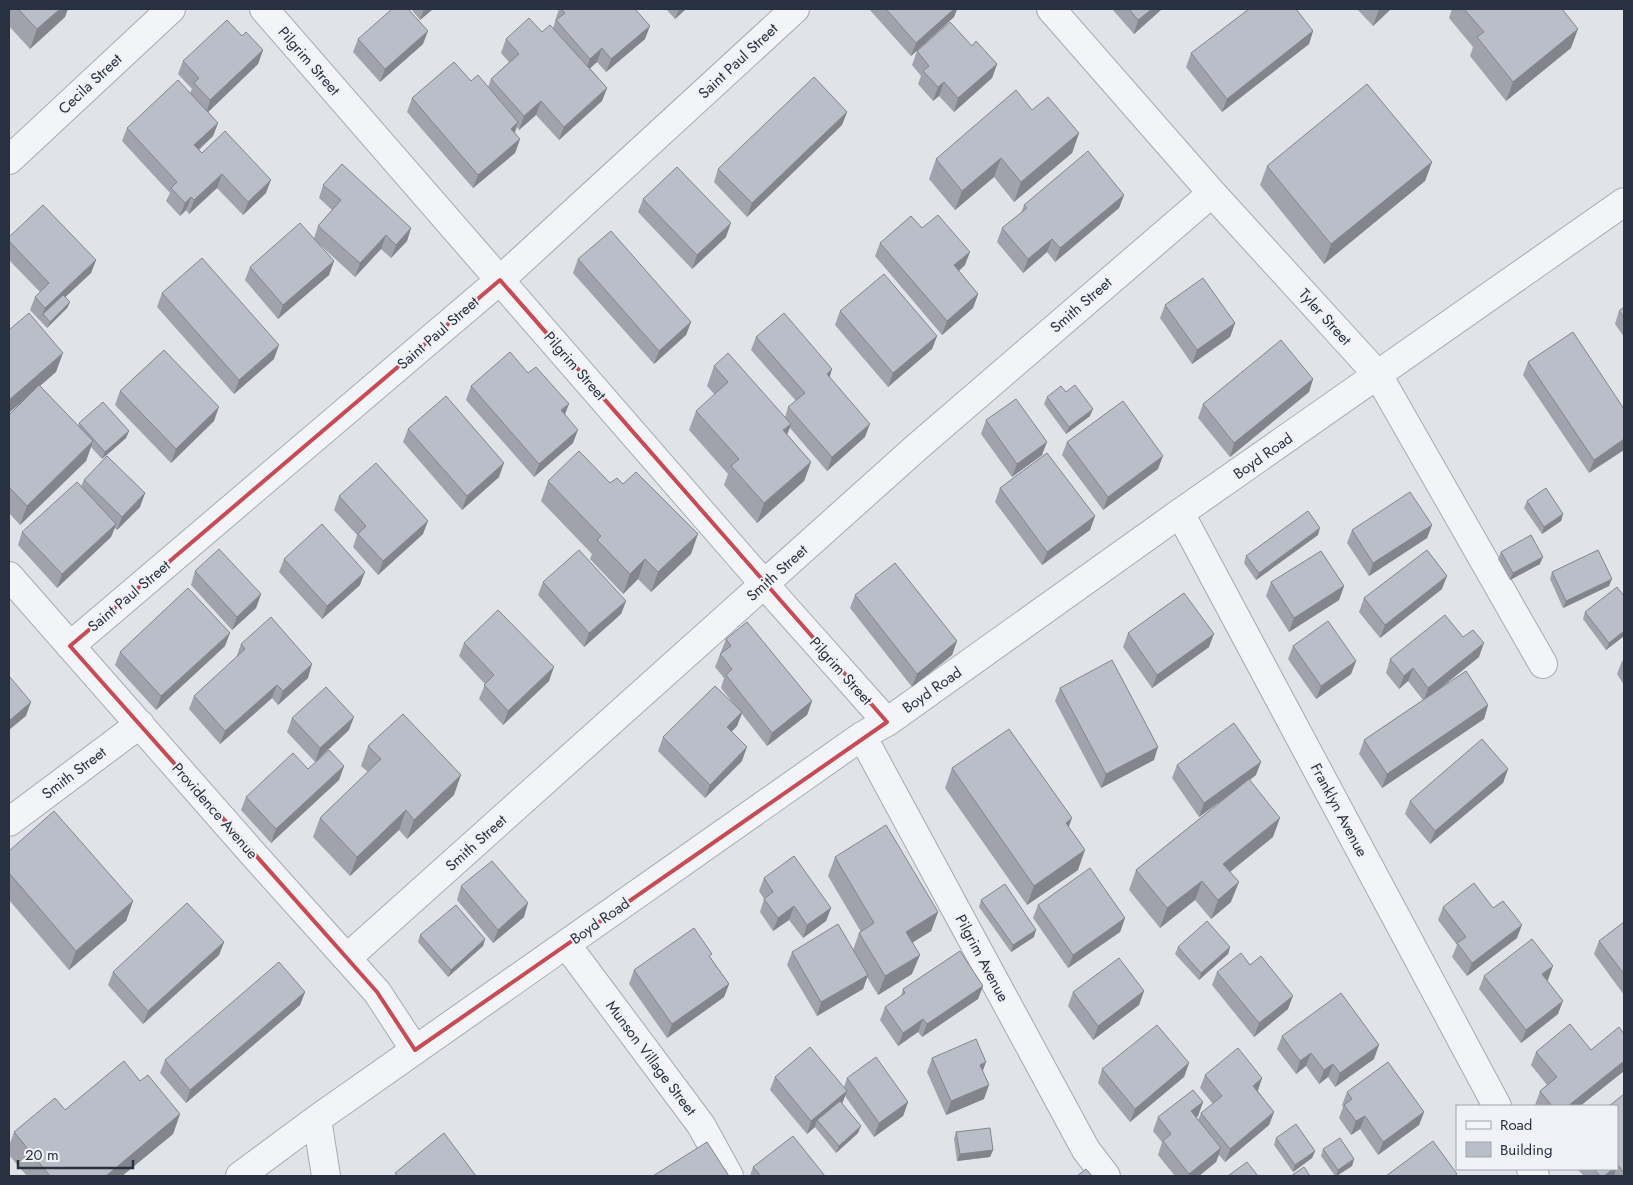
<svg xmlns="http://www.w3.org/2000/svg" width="1633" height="1185" viewBox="0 0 1633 1185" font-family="Jost,sans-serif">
<rect width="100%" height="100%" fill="#e0e3e8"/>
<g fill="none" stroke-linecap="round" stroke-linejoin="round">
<defs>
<path id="minor" d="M264,9L764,584L887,722
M1051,9L1212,193L1378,375L1543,664
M9,160L171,9
M1180,513L1497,1106
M9,576L254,855L377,992L415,1050
M70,646L500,280L795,9
M862,736L1086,1150L1106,1176
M9,822L140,724
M566,944L701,1125L729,1176
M347,958L917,447L1212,193
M317,1119L326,1176
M1531,1169L1535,1176
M240,1176L317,1119L862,736L887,722L1180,513L1624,202"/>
</defs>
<use href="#minor" stroke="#a5aab2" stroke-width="30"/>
<use href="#minor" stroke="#f2f4f7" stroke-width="28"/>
</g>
<path fill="#a0a3ac" d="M9,9H69L67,11L65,17L30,49L9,26Z
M411,9H433L420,20Z
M559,9H635L645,39L606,72L597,62L590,68L607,88L602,101L559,140L536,115L519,130L517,127L515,133L520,139L515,153L473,188L407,112L412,98L471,81L488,87L491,79L509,62L501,53L506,39L542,32L553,28L555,22V21Z
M666,9H686L675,19Z
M869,9H957L954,17L911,56Z
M1112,9H1162L1134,34Z
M1357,9H1391L1373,26Z
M1452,9H1562L1571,48L1506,101L1470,56L1473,47L1449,18Z
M1313,31L1309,44L1222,112L1186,67L1191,53Z
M242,36L263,50L258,64L208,112L218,123L213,136L199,150L202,153L266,193L243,215L217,188L189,214L186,210L180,216L166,201L170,193L122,141L127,128L190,93L192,89L178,74L183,61Z
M358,39L423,44L380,82L353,52Z
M972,46L997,64L992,78L954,112L939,96L933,101L918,84L921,76L912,65L917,51Z
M1032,110L1079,133L1072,153L1014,202L994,177L955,210L929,179L936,159Z
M847,112L842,125L747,217L714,182L718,169Z
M1432,162L1425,181L1324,264L1260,185L1267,166Z
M323,185L411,228L407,241L391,258L381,249L355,277L318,243L334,261L329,275L278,319L245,280L250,267L314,238L318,226L332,210L319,198Z
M1124,195L1119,208L1055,262L1047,252L1023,273L997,242L1002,228L1021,213L1024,205Z
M643,199L726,237L692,269L638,212Z
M922,228L965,265L959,271L978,294L973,308L942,335L875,256L880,243Z
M9,237L96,260L91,273L65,297L70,302L67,308L47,328L30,310L35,297L40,292L9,260Z
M578,259L691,322L686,335L654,364L573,273Z
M162,293L274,359L234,394L157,307Z
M1165,305L1235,323L1230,337L1192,364L1160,318Z
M1624,307V337L1615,324L1619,311Z
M840,311L937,336L932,349L888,387L835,325Z
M756,337L829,377L865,437L827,471L790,428L787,434L811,462L804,481L757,523L724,485L728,474L689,430L696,411L715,395L707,386L714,366L785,417L788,407L796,401L751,350Z
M1528,362L1624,409L1589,473L1523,375Z
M56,372L40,386L78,426L79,423L129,431L126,438L102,459L91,447L86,461L20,525L9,513V415L27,397Z
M1313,379L1309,392L1230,457L1198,418L1203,404Z
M471,386L565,414L573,443L534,477L466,400Z
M120,391L214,421L171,463L115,405Z
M1066,392L1090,416L1066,434L1044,404L1047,397Z
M986,420L1042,455L1012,477L981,434Z
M408,429L499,477L462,510L403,442Z
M1067,442L1158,469L1103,510L1062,455Z
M84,480L145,493L140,507L117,530L115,528L111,537L57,588L18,545L22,532L81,486Z
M548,481L610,483L691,554L651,592L638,579L623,594L590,559L592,554L541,501Z
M1000,488L1095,516L1090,530L1042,565L995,502Z
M339,496L423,534L378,575L353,547L357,535L334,510Z
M1527,501L1563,514L1561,521L1542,534L1524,508Z
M1432,525L1427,538L1369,576L1347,543L1352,530Z
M1318,535L1256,580L1244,563L1246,556Z
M1501,552L1540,564L1510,580L1498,559Z
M284,559L360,585L322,619L279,572Z
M195,571L261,594L256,608L232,630L191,585Z
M1552,572L1609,586L1563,608L1550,579Z
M543,582L626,601L621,614L584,647L538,595Z
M1271,582L1344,586L1339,600L1289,632L1266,596Z
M1442,589L1380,638L1359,612L1364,598Z
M855,595L957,641L952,655L912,687L850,608Z
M1585,612L1624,636L1606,650L1583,619Z
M1128,633L1209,647L1152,688L1123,647Z
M726,639L812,701L807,715L767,746L742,714L737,726L732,731L742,761L705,798L658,751L663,737L733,703L721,688L724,678L715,667Z
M464,643L549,681L503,725L479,699L485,684L459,656Z
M241,644L308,678L278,705L272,698L220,744L189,709L194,696L236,658Z
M225,646L156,710L115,665L120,652Z
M1293,646L1356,661L1351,674L1316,699L1288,659Z
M1479,657L1436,692L1488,705L1484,719L1382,788L1359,754L1364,740L1423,700L1408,681L1399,689L1386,673L1390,659Z
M1624,659V685L1617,674L1622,661Z
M1060,688L1154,760L1101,788L1055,701Z
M292,718L349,730L315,762L287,732Z
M368,746L454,795L407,839L399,830L350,876L313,837L320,818L368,772L361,766Z
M1177,765L1256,775L1250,780L1273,837L1230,872L1231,902L1211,919L1195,900L1160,928L1129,890L1136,870L1229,795L1199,817L1172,778Z
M344,766L339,780L271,843L241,810L246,797L308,769Z
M952,768L1069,827L1078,870L1027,905L945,788Z
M1508,769L1503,783L1430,844L1405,814L1410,801Z
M9,851L133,901L126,921L69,970L9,900Z
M835,857L938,912L931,931L912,943V974L878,995L867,977L863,989L817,1016L787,965L792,952L853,950L859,933L861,932L828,876Z
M764,878L831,908L826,921L803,938L789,920L773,931L760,912L764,899L759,891Z
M461,886L524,917L493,943L457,900Z
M981,900L1034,937L1011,952L979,907Z
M1038,905L1125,918L1120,932L1068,968L1033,918Z
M1443,907L1517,938L1467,976L1452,957L1457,945L1438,920Z
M1624,922V995L1594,954L1599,941Z
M420,935L485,939L483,946L448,977L418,942Z
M224,942L219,955L143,1024L108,985L113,972Z
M1178,947H1230L1228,954L1199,980L1175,954Z
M711,958L729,984L724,997L667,1038L629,984L634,970Z
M1217,972L1288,1009L1254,1037L1212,985Z
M1484,976L1548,980H1547L1558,1014L1521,1043L1479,989Z
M983,986L978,999L922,1037L918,1032L898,1046L880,1020L885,1007L901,996L903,989Z
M1144,991L1139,1005L1093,1040L1068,1006L1073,992Z
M305,992L300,1005L186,1103L160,1073L165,1060Z
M1282,1036L1374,1059L1335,1087L1328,1077L1319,1084L1306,1066L1296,1074L1277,1049Z
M1591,1050L1624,1071L1580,1106H1536L1535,1105L1540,1091L1547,1085L1531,1065L1536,1052Z
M932,1058L983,1072L984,1099L946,1115L927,1072Z
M1189,1063L1184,1077L1130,1122L1098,1083L1102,1069Z
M1205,1075L1262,1078L1258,1091L1274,1112L1269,1125L1225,1162L1219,1155L1216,1162L1199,1176H1175L1158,1155L1162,1142L1153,1131L1158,1117L1203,1102L1198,1116L1196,1117L1198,1120L1201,1113L1213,1104L1200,1088Z
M775,1077L844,1087L847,1078L908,1102L903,1116L874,1137L845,1096L842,1104L858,1133L836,1153L815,1127L807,1134L770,1090Z
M140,1081L180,1114L173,1134L122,1176H27L9,1155V1146L14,1132L65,1110Z
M1347,1092L1424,1112L1419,1125L1378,1155L1360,1129L1351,1135L1339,1118L1343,1107L1342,1105Z
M1624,1094V1176H1584L1577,1169H1617V1106Z
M956,1132L993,1150L990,1157L957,1161L954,1139Z
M1276,1138L1315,1151L1312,1158L1293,1172L1274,1145Z
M1323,1149L1354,1159L1352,1166L1337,1176H1335L1321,1156Z
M753,1167L825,1176H750Z"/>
<path fill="#82858c" d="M60,9H69L67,11L65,17L30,49L37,29Z
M424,9H433L420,20Z
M679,9H686L675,19Z
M954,9H957L954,17L911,56L916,43Z
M1152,9H1162L1134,34L1138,20Z
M1379,9H1391L1373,26Z
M650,26L645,39L606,72L611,59Z
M1578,29L1571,48L1506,101L1513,82Z
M428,31L423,44L380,82L385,69Z
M1313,31L1309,44L1222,112L1227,99Z
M602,48L597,62L585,73L590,59Z
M263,50L258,64L206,114L210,100Z
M997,64L992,78L954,112L958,98Z
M944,82L939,96L933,101L938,87Z
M607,88L602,101L559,140L564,127Z
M541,101L536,115L519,130L524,116Z
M847,112L842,125L747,217L752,203Z
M518,122L513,136L511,129Z
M218,123L213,136L189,158L194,145Z
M1079,133L1072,153L1014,202L1021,182Z
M520,139L515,153L473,188L478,175Z
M1001,158L994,177L955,210L962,191Z
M1432,162L1425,181L1324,264L1331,244Z
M222,174L217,188L189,214L194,200Z
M271,180L266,193L243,215L248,202Z
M1124,195L1119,208L1055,262L1060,248Z
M191,197L186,210L180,216L185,203Z
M731,223L726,237L692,269L697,255Z
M411,228L407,241L391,258L396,245Z
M386,235L381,249L355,277L360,263Z
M1052,239L1047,252L1023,273L1028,259Z
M970,252L965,265L949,279L954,265Z
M96,260L91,273L45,316L43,314L40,321L45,308Z
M334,261L329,275L278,319L283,305Z
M978,294L973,308L942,335L947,321Z
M70,302L67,308L47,328L50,322Z
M691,322L686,335L654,364L659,351Z
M1235,323L1230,337L1192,364L1197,350Z
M937,336L932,349L888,387L893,373Z
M279,345L274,359L234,394L239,380Z
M63,353L56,372L9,413V400Z
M832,369L828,383L827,374Z
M1313,379L1309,392L1230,457L1234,443Z
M569,404L564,417L561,410Z
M219,407L214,421L171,463L176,449Z
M1093,409L1090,416L1066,434L1069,427Z
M791,424L784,443L783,430Z
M870,424L865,437L827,471L832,457Z
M578,430L573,443L534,477L539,464Z
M129,431L126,438L102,459L105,452Z
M1624,439V450L1589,473L1594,460Z
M93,441L86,461L20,525L27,506Z
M1047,442L1042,455L1012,477L1017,464Z
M1163,456L1158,469L1103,510L1108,497Z
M811,462L804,481L757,523L764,503Z
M504,463L499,477L462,510L467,496Z
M145,493L140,507L117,530L122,517Z
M1563,514L1561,521L1542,534L1544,527Z
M1095,516L1090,530L1042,565L1047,552Z
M428,521L423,534L378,575L383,561Z
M116,524L111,537L57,588L62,574Z
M1432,525L1427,538L1369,576L1373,563Z
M1320,528L1318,535L1256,580L1259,573Z
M698,534L691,554L651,592L658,572Z
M1543,557L1540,564L1510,580L1513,573Z
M645,559L638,579L623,594L630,574Z
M365,572L360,585L322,619L327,606Z
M1447,576L1442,589L1380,638L1385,625Z
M1612,579L1609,586L1563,608L1566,601Z
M1344,586L1339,600L1289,632L1294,618Z
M261,594L256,608L232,630L237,617Z
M626,601L621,614L584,647L589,633Z
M1624,631V636L1606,650L1609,643Z
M230,633L225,646L156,710L161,696Z
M1214,634L1209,647L1152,688L1157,675Z
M957,641L952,655L912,687L917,674Z
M1484,643L1479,657L1424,701L1428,688Z
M1356,661L1351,674L1316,699L1321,686Z
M312,664L308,678L278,705L283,691Z
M554,667L549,681L503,725L508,711Z
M1413,668L1408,681L1399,689L1404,676Z
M277,685L272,698L220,744L225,731Z
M812,701L807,715L767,746L772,733Z
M31,702L26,716L9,730V721Z
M1488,705L1484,719L1382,788L1387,774Z
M742,712L737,726L722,741L727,727Z
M354,717L349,730L315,762L320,748Z
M747,747L742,761L705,798L710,785Z
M1158,747L1154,760L1101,788L1106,774Z
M1261,762L1256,775L1199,817L1204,803Z
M344,766L339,780L271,843L276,829Z
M1508,769L1503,783L1430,844L1435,831Z
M461,775L454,795L407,839L414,820Z
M406,810L399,830L350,876L357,857Z
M1072,818L1065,838L1066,823Z
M1280,818L1273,837L1216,883L1223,864Z
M1085,850L1078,870L1027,905L1034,886Z
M1202,881L1195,900L1160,928L1167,908Z
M1239,882L1231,902L1211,919L1218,900Z
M133,901L126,921L69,970L76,951Z
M528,903L524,917L493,943L498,930Z
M794,906L789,920L773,931L778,918Z
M831,908L826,921L803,938L807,925Z
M938,912L931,931L898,951L906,932Z
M1125,918L1120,932L1068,968L1073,955Z
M1522,925L1517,938L1467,976L1472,963Z
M1036,930L1034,937L1011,952L1013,945Z
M485,939L483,946L448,977L451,970Z
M224,942L219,955L143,1024L148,1011Z
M1230,947L1228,954L1199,980L1201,973Z
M920,955L912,974L878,995L885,976Z
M1553,966L1548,980L1537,987L1542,974Z
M868,975L863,989L817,1016L821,1002Z
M729,984L724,997L667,1038L672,1024Z
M983,986L978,999L922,1037L927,1024Z
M1144,991L1139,1005L1093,1040L1098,1026Z
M305,992L300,1005L186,1103L190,1090Z
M1293,996L1288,1009L1254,1037L1259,1023Z
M1563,1001L1558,1014L1521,1043L1526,1030Z
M923,1019L918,1032L898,1046L903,1033Z
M1379,1045L1374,1059L1335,1087L1340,1073Z
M1311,1053L1306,1066L1296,1074L1300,1061Z
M1624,1061V1071L1580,1106H1568Z
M986,1062L981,1076L980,1065Z
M1189,1063L1184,1077L1130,1122L1135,1109Z
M1333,1064L1328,1077L1319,1084L1324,1070Z
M1262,1078L1257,1092L1253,1086Z
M989,1085L984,1099L946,1115L951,1101Z
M847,1091L842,1104L817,1120L815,1127L807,1134L811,1121Z
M908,1102L903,1116L874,1137L879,1123Z
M1203,1102L1198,1116L1186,1125L1191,1111Z
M1274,1112L1269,1125L1225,1162L1230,1149Z
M1424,1112L1419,1125L1378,1155L1383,1142Z
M180,1114L173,1134L122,1176H106Z
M1365,1116L1360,1129L1351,1135L1356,1121Z
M861,1126L858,1133L836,1153L839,1146Z
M1221,1148L1216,1162L1199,1176H1189V1174Z
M993,1150L990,1157L957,1161L960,1154Z
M1315,1151L1312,1158L1293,1172L1295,1165Z
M1354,1159L1352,1166L1336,1176L1338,1170Z
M1613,1169H1616L1614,1176H1604Z"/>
<path fill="#babec8" stroke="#82858c" d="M18,9H60L37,29Z
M392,9H408L428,31L385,69L358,39Z
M561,9H635L650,26L611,59L602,48L590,59L556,20L565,13Z
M886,9H954L916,43Z
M1129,9H1152L1138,20Z
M1249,9H1296L1313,31L1227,99L1191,53Z
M1464,9H1562L1578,29L1513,82L1477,37L1484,32Z
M529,18L542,32L550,25L607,88L564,127L541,101L524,116L491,79L519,54L506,39Z
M227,20L242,36L246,32L263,50L210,100L194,83L199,78L183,61Z
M950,22L972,46L976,41L997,64L958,98L944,82L938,87L923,71L929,66L917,51Z
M454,62L471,81L478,75L518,122L511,129L520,139L478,175L412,98Z
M814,77L847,112L752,203L718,169Z
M178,80L218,123L194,145L202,153L225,131L271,180L248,202L222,174L194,200L191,197L185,203L171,188L177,182L127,128Z
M1367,84L1432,162L1331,244L1267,166Z
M1016,90L1032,110L1048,97L1079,133L1021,182L1001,158L962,191L936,159Z
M1088,151L1124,195L1060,248L1052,239L1028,259L1002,228L1027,208L1024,205Z
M342,164L411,228L396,245L386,235L360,263L318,226L341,200L323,185Z
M677,167L731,223L697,255L643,199Z
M43,205L96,260L45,308L35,297L49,283L9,241V237Z
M938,215L970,252L954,265L978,294L947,321L880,243L911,216L922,228Z
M300,223L334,261L283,305L250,267Z
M611,231L691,322L659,351L578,259Z
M202,258L279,345L239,380L162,293Z
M884,274L937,336L893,373L840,311Z
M1203,278L1235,323L1197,350L1165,305Z
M63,295L70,302L50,322L43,314Z
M1624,307V317L1619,311Z
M29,313L63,353L9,400V330Z
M784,313L832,369L827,374L870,424L832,457L788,407L805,393L756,337Z
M1573,332L1624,409V439L1594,460L1528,362Z
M1281,340L1313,379L1234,443L1203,404Z
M164,350L219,407L176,449L120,391Z
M510,352L528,373L536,367L569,404L561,410L578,430L539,464L471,386Z
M728,353L791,424L783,430L811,462L764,503L731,466L739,459L696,411L728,382L714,366Z
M39,385L93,441L27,506L9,487V415Z
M1075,385L1093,409L1069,427L1047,397L1061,386L1066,392Z
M446,396L504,463L467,496L408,429Z
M1016,399L1047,442L1017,464L986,420Z
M1123,401L1163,456L1108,497L1067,442Z
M103,402L129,431L105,452L79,423Z
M579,451L610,483L617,478L623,484L636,472L698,534L658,572L645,559L630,574L597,540L601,536L548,481Z
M1047,453L1095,516L1047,552L1000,488Z
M107,456L145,493L122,517L84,480Z
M376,463L428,521L383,561L358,534L366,526L339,496Z
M77,482L116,524L62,574L22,532Z
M1546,488L1563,514L1544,527L1527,501Z
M1410,492L1432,525L1373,563L1352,530Z
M1308,511L1320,528L1259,573L1246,556Z
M322,524L365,572L327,606L284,559Z
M1531,535L1543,557L1513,573L1501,552Z
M219,549L261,594L237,617L195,571Z
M579,550L626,601L589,633L543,582Z
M1427,550L1447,576L1385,625L1364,598Z
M1598,550L1612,579L1566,601L1552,572Z
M1321,551L1344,586L1294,618L1271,582Z
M895,563L957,641L917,674L855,595Z
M1617,587L1624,596V631L1609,643L1585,612Z
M188,588L230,633L161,696L120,652Z
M1184,593L1214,634L1157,675L1128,633Z
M498,610L554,667L508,711L484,685L494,675L464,643Z
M1445,615L1463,637L1473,630L1484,643L1428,688L1413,668L1404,676L1390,659Z
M271,617L312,664L283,691L277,685L225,731L194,696L245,649L241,644Z
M1328,621L1356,661L1321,686L1293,646Z
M747,622L812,701L772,733L726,675L732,669L720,654L731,646L726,639Z
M1112,660L1158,747L1106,774L1060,688Z
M1466,671L1488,705L1387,774L1364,740Z
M9,676L31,702L9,721Z
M715,686L742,712L727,727L747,747L710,785L663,737Z
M326,687L354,717L320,748L292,718Z
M403,714L461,775L414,820L406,810L357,857L320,818L381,759L368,746Z
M1234,723L1261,762L1204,803L1177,765Z
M1009,729L1072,818L1066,823L1085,850L1034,886L952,768Z
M1482,739L1508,769L1435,831L1410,801Z
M329,750L344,766L276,829L246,797L293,753L308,769Z
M1249,779L1280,818L1223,864L1239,882L1218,900L1202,881L1167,908L1136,870Z
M54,811L133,901L76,951L9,873V851Z
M886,825L938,912L906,932L920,955L885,976L859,933L874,923L835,857Z
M794,856L831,908L807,925L794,906L778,918L764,899L773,892L764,878Z
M492,861L528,903L498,930L461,886Z
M1090,868L1125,918L1073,955L1038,905Z
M1474,883L1493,908L1503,901L1522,925L1472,963L1457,943L1466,937L1443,907Z
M1005,884L1036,930L1013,945L981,900Z
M187,903L224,942L148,1011L113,972Z
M456,905L485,939L451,970L420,935Z
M1207,921L1230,947L1201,973L1178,947Z
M1624,922V974L1599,941Z
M838,924L868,975L821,1002L792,952Z
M694,928L712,954L709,956L729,984L672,1024L634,970Z
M1532,939L1553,966L1542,974L1563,1001L1526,1030L1484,976Z
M960,951L983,986L927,1024L923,1019L903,1033L885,1007L905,993L903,989Z
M1241,953L1250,965L1261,956L1293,996L1259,1023L1217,972Z
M1119,958L1144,991L1098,1026L1073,992Z
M279,962L305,992L190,1090L165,1060Z
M1341,993L1379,1045L1340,1073L1333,1064L1324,1070L1311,1053L1300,1061L1282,1036Z
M1570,1024L1591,1050L1619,1027L1624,1034V1061L1568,1106H1552L1540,1091L1557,1077L1536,1052Z
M1157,1025L1189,1063L1135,1109L1102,1069Z
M976,1039L986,1062L980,1065L989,1085L951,1101L932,1058Z
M810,1047L847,1091L811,1121L775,1077Z
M1238,1048L1262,1078L1253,1086L1274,1112L1230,1149L1201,1113L1222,1096L1205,1075Z
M876,1057L908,1102L879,1123L847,1078Z
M124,1061L140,1081L148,1075L180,1114L106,1176H50L14,1132L55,1098L65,1110Z
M1388,1062L1424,1112L1383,1142L1365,1116L1356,1121L1344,1105L1352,1099L1347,1092Z
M1193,1090L1203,1102L1191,1111L1221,1148L1189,1174L1163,1141L1171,1134L1158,1117Z
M1624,1094V1173L1618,1165L1617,1166V1106H1609Z
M840,1101L861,1126L839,1146L817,1120Z
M1296,1124L1315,1151L1295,1165L1276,1138Z
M990,1128L993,1150L960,1154L956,1132Z
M444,1133L476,1176H397L395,1173Z
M793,1136L825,1176H761L753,1167Z
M1340,1138L1354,1159L1338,1170L1323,1149Z
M1433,1141L1457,1174L1454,1176H1386Z
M707,1142L729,1176H653Z
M1247,1162L1258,1176H1228Z
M1304,1167L1310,1176H1291Z
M1086,1169L1092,1176H1077Z
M1594,1169H1613L1604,1176H1600Z"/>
<path fill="none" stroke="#c84a55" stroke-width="4" stroke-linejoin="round" d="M500,280L887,722L415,1050L377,992L70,646Z"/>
<g text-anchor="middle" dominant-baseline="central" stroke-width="4" stroke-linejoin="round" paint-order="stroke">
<g font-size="15" fill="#29303f" stroke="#eff2f6">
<text transform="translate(309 61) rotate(49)">Pilgrim Street</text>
<text transform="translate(738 61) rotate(-43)">Saint Paul Street</text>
<text transform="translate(90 84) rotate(-43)">Cecila Street</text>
<text transform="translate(1081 305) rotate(-41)">Smith Street</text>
<text transform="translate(1325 317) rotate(48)">Tyler Street</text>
<text transform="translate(438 333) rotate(-41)">Saint Paul Street</text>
<text transform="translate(575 366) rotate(49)">Pilgrim Street</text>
<text transform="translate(1263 456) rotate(-35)">Boyd Road</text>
<text transform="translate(777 573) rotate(-42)">Smith Street</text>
<text transform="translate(129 596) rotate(-40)">Saint Paul Street</text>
<text transform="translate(841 671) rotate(48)">Pilgrim Street</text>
<text transform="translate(932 690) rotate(-35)">Boyd Road</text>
<text transform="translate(74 773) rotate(-37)">Smith Street</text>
<text transform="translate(1339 810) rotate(62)">Franklyn Avenue</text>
<text transform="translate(215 811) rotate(49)">Providence Avenue</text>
<text transform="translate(476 843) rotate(-42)">Smith Street</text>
<text transform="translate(600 921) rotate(-35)">Boyd Road</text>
<text transform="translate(982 958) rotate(62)">Pilgrim Avenue</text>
<text transform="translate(651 1058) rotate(53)">Munson Village Street</text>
</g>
</g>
<rect width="1633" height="1185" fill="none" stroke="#29303f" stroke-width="20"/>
<rect x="1456" y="1105" width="162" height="65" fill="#eff2f6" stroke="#a0a4ad"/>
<rect x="1466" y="1121" width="25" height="8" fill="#f2f4f7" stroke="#a0a4ad"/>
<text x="1500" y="1130" font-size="15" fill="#29303f">Road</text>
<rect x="1466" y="1142" width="25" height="15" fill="#babec8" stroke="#a0a4ad"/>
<text x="1500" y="1155" font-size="15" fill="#29303f">Building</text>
<path d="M18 1160v8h115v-8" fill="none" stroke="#29303f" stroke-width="2.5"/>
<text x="25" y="1160" font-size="15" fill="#29303f" stroke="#eff2f6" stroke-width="4" paint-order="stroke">20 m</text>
</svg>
